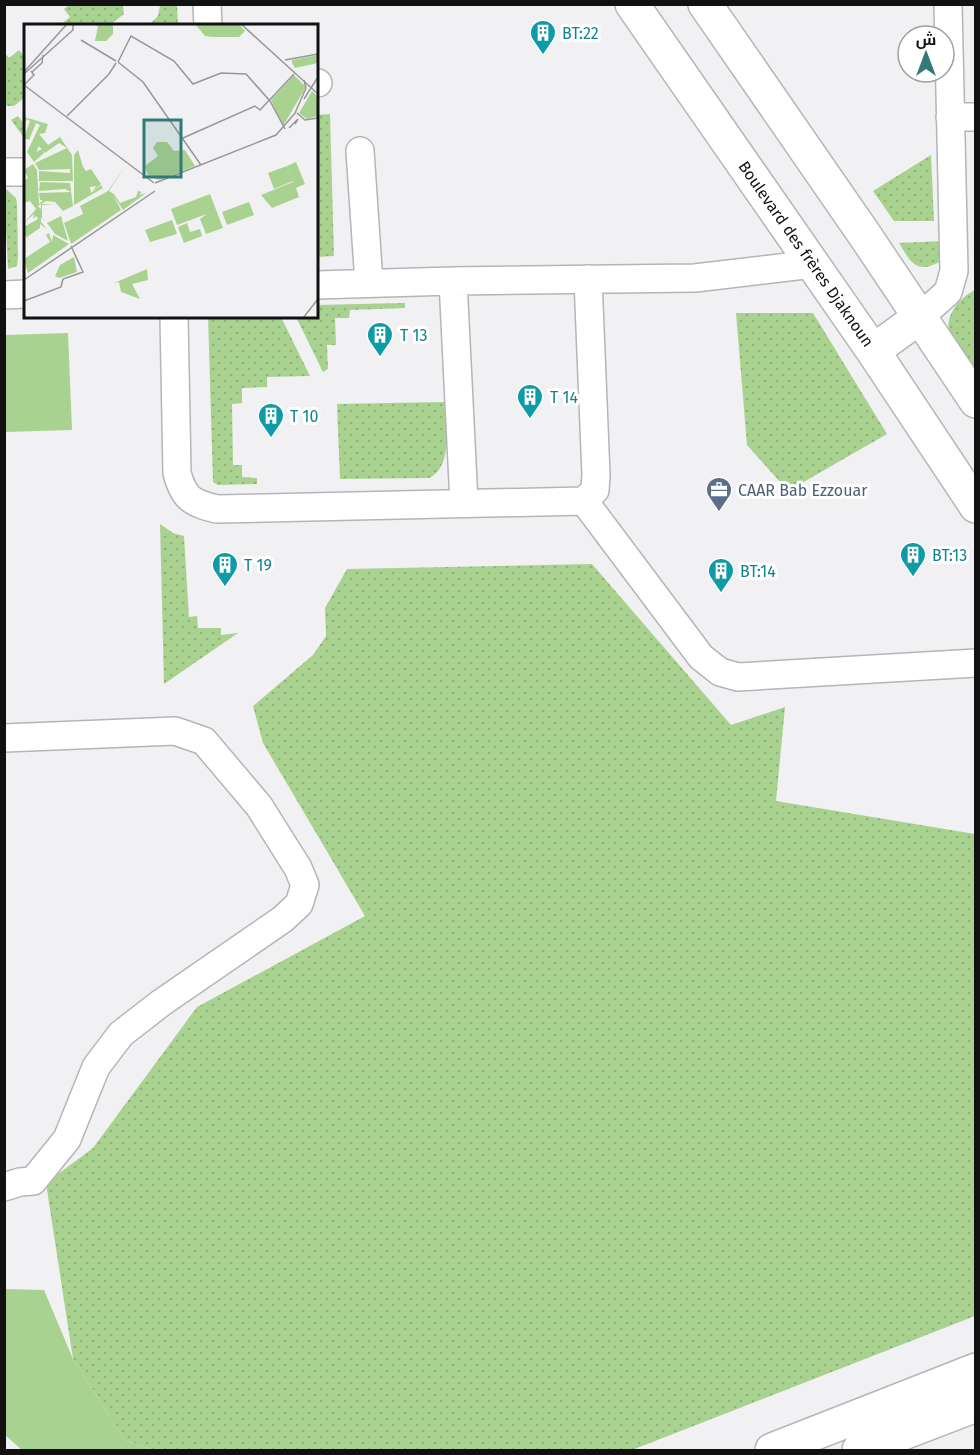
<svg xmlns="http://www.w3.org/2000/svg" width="980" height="1455" viewBox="0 0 980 1455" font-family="'Fira Sans',Cairo,sans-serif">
<defs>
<pattern id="grass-dots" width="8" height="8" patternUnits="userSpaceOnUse" patternTransform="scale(1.5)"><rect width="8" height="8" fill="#a9d290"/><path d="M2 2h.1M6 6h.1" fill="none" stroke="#90b37b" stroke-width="1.8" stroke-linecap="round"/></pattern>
</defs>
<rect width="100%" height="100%" fill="#f1f1f3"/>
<path fill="url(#grass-dots)" d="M70,4L123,5L124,14L110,25H60L70,17L64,9Z
M160,5H177L178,25H152L151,23L158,16Z
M19,50L23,55L25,54V97L14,106H5V53L9,58Z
M330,114L334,256L317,257V115Z
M18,116L25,125V139L11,120Z
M931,155L934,221H894L873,191Z
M5,188L16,198L17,203L18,257L17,266L8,269L6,231L4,230Z
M944,241L941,261C917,275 911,263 899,243Z
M975,290V378C970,368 950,341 949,332C945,314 961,297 975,290Z
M405,303V308L350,310L349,318H335L336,345H327L328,369L323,372L296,317L316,316L317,305Z
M736,313H813L887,434L788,491L747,445Z
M208,316L281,317L310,376L267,377V387L242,388V403L232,404L233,465H242V477L257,478V484L218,485L213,482Z
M445,402C445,425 454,466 429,478L340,479L337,404Z
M160,524L173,533L184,536L189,617L197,616L198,628H221V635L238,633L164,684Z
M592,564L731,725L785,707L776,801L975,834V1316L632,1450H153L125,1440L73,1359L46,1183L93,1148L197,1007L365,916L263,743L253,706L313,655L326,636L325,608L347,569Z"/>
<path fill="#a9d290" d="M68,333L72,430L5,432V335Z
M5,1289L44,1290L73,1359L125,1440L153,1450H22L5,1435Z"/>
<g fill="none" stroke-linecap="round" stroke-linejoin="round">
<defs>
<path id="street" d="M207,4L208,26
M316,83H318
M950,117H976
M360,151L369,283
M4,172H26
M588,279L596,475L595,490L584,501L701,657L720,672L738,677L976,663
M453,281L464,503
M316,285L453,281L695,278L813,264
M4,295L26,294
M174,316L177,473C184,499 192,503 217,509L584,501
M920,317L948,292L954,271L948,4
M4,738L175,731L204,741L259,806L298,868L305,885L299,904L283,919L161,1003L121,1034L96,1067L67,1139L33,1181L20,1182L4,1187"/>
<path id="secondary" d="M632,4L873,351L976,506
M705,4L864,234L976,401
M873,351L920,317
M772,1450L976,1370
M859,1450L976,1405"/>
</defs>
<use href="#street" stroke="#b4b5b7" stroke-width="30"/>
<use href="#secondary" stroke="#b4b5b7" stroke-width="36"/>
<use href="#street" stroke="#fff" stroke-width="27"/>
<use href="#secondary" stroke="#fff" stroke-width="33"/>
</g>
<defs>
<symbol id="building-pin" viewBox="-11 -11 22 30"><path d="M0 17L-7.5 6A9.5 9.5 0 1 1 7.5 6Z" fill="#0f9aa8" stroke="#fff"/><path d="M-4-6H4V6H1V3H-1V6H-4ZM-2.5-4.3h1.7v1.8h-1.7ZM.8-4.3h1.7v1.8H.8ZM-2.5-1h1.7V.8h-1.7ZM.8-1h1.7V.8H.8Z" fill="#fff"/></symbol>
<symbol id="office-pin" viewBox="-11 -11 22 30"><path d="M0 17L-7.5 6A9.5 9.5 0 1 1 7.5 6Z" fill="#5c6f8a" stroke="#fff"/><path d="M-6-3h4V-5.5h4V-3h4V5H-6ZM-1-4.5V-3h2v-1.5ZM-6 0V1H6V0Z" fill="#fff"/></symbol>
</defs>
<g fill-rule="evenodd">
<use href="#building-pin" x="528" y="18" width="30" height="40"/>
<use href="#building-pin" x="365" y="320" width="30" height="40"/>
<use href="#building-pin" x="515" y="382" width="30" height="40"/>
<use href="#building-pin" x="256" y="401" width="30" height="40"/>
<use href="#office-pin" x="704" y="475" width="30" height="40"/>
<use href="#building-pin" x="898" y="540" width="30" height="40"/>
<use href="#building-pin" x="210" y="550" width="30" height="40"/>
<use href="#building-pin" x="706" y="556" width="30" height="40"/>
</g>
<g text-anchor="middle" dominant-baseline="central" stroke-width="6" stroke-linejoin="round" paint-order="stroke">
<g font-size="16" fill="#0d838f" stroke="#fff" text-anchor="start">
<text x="562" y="33">BT:22</text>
<text x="400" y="335">T 13</text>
<text x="550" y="397">T 14</text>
<text x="290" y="416">T 10</text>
<text x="932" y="555">BT:13</text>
<text x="244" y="565">T 19</text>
<text x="740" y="571">BT:14</text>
</g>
<g font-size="16" fill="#111112" stroke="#fff">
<text transform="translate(806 254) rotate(55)">Boulevard des frères Djaknoun</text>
</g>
<g font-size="16" fill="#4e5e75" stroke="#fff" text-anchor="start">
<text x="738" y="490">CAAR Bab Ezzouar</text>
</g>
</g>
<g transform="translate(24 24)">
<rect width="294" height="294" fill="#f1f1f3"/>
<path d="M68,0H89V10L82,17H71L74,2ZM294,31V39L271,44L268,39V36ZM288,67L294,73V92L283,95L275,89ZM0,93L24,100L21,109L15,110L24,121L36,113L48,131L49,157H15V147L46,149V145L15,146L11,139L43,124L35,119L21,129L15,122L12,128L18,125L20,129L10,138L3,128L16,101L12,99L5,116L0,114L6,97L3,95L0,101ZM133,118H143L150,127L161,126L171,142L135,156L124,152L121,142L134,132L129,124ZM54,126L59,143L62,147L67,145L77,160L69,167L72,162L66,163L67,169L77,161L79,164L50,181V131ZM9,140L13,146L15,180L19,176H16L15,169L47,168L41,165L15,167L16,158L46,159L49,182L39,187L31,178L22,177L14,182L17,185V181L18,180H31L37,187L31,180L18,181V195L23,197L17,194V198L23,205L16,200V204L3,213L12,227L26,218L22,211L25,209L28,218L29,211L45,220L4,249L0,235L12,227L0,209V203L14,195L12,192L9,195L10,190L0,199L12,185L6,177L0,179V157L4,154L0,146ZM101,142L85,167L90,170L96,179L112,173L114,167L118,168L115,171L122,169L99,186L89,171L97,186L47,220L40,199L59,190L56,182L84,167ZM263,142L269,157L250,165L244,149ZM186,170L199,204L182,210L176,195L183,190L153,201L147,185ZM37,192L44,217L31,210L23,199ZM148,196L153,210L126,218L121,206ZM163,199L166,208L176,205L178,212L160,219L154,203ZM50,233L53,248L35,254L31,252L36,241Z" fill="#a9d290"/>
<path d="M123,245L124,256L108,260L116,275L97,268L95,258L90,259Z" fill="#a9d290"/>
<path d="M171,0H215L221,7L215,13H188L181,12ZM270,51L282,63L259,102L247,76ZM272,138L281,160L272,164L275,173L248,184L237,171L269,158L263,142ZM225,178L230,191L203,201L198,188Z" fill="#a9d290"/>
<path fill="none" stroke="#979799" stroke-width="1.5" d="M217,0L294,70M57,16L92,37M261,36L294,30M94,38L107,12L150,37L169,60L197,49L222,50L246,77L261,105M94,38L119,58L177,141M0,48L43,0M8,48L18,39L19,31M0,50L49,6V0M0,61L130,159M0,61L10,51L7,47M280,75L294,53M271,89L282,64L280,56M273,89L281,96L294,94M43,92L85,50L92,39M265,104L274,95L271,100M159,114L231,82L236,86L270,50M131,159L252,111L272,88M0,256L131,167M0,277L37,263L39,255L59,248L47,222M279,294L294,275"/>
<path fill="#317a78" fill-opacity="0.15" stroke="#317a78" stroke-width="3" d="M120,96H157V153H120Z"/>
<rect width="294" height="294" fill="none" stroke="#111112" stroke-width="3"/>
</g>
<rect width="980" height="1455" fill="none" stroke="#111112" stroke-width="12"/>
<g transform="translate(926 54)"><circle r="28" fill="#ffffff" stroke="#a0a0a0" stroke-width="1.5"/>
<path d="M0-4.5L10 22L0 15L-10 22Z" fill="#317a78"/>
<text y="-9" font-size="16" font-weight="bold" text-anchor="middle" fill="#111112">ش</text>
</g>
</svg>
